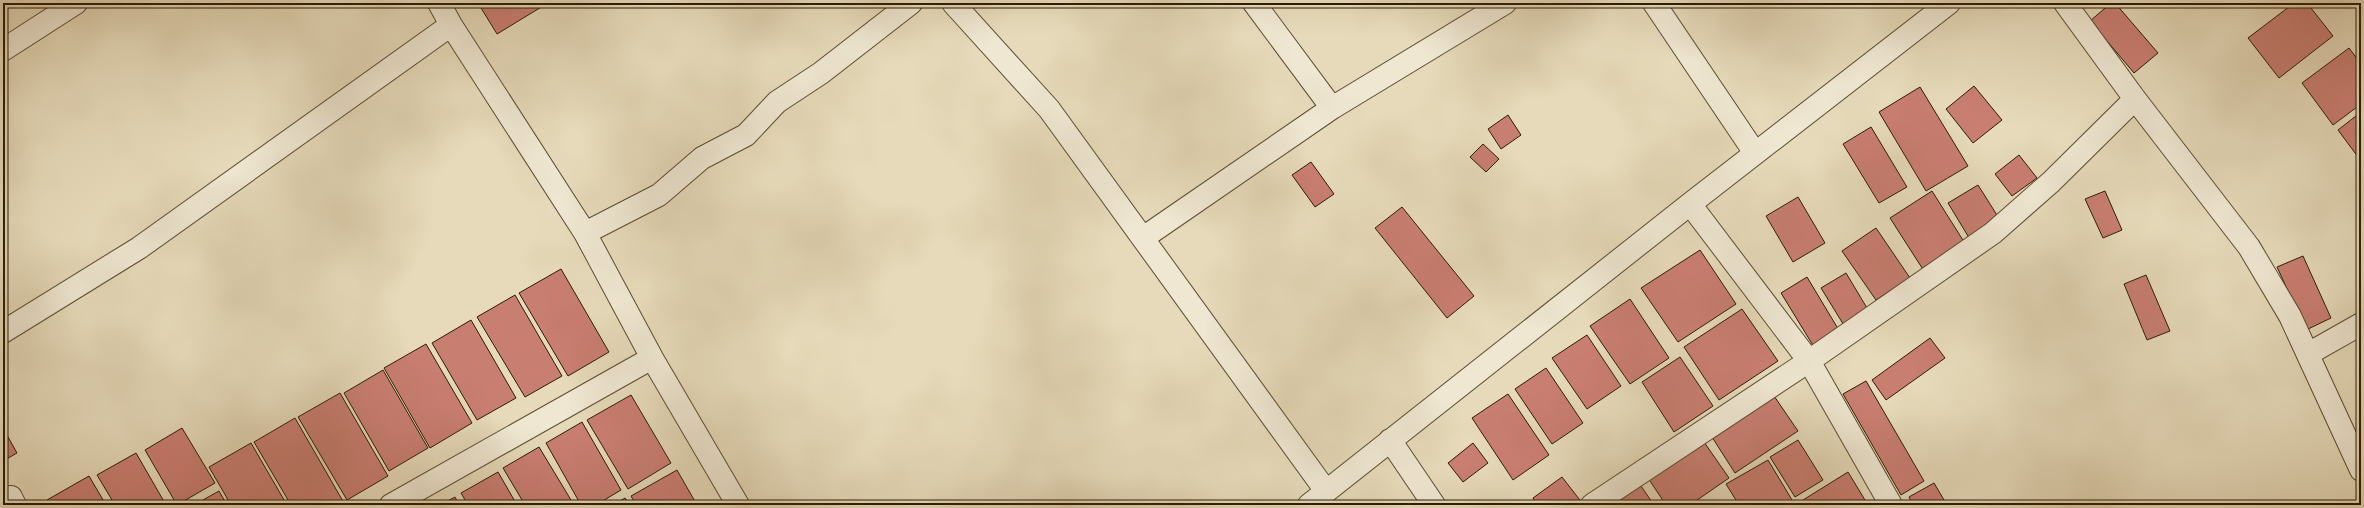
<svg xmlns="http://www.w3.org/2000/svg" width="2364" height="508" viewBox="0 0 2364 508" font-family="'EB Garamond',serif">
<rect width="100%" height="100%" fill="#e6daba"/>
<filter id="stains"><feTurbulence type="fractalNoise" baseFrequency=".005" numOctaves="4"/><feColorMatrix values="0 0 0 0 .2 0 0 0 0 .09 0 0 0 0 .02 0 0 0 .5 -.17"/></filter>
<radialGradient id="worn" r=".72"><stop offset=".6" stop-color="#630" stop-opacity="0"/><stop offset="1" stop-color="#630" stop-opacity=".3"/></radialGradient>
<path fill="#c97e72" stroke="#2c1c04" d="M478,3H548L497,34Z
M2111,3H2115L2158,53L2134,73L2090,21Z
M2294,3H2307L2333,36L2279,78L2248,38Z
M2349,48L2361,64V104L2333,125L2302,83Z
M1974,86L2002,120L1973,143L1946,109Z
M1920,87L1968,166L1926,191L1879,112Z
M2361,112V161L2338,130Z
M1508,115L1521,135L1501,149L1488,129Z
M1871,127L1907,187L1879,203L1843,144Z
M1483,144L1499,159L1486,172L1470,157Z
M2019,155L2037,178L2012,196L1995,174Z
M1311,162L1334,194L1315,207L1292,175Z
M1978,185L2002,223L1971,241L1948,203Z
M1932,191L1966,245L1924,271L1890,218Z
M2105,191L2122,230L2103,238L2085,199Z
M1798,197L1825,243L1793,262L1766,216Z
M1402,207L1474,296L1447,318L1375,228Z
M1876,228L1910,278L1876,300L1842,251Z
M1700,250L1736,304L1678,342L1641,288Z
M2303,256L2331,318L2306,330L2277,267Z
M561,269L609,352L568,376L519,293Z
M1846,273L1870,313L1845,327L1821,288Z
M2146,275L2170,331L2147,340L2124,284Z
M1807,277L1840,332L1814,347L1781,293Z
M515,295L562,376L525,397L477,317Z
M1630,299L1669,358L1630,384L1590,326Z
M1742,309L1778,361L1719,400L1684,347Z
M471,320L516,398L477,420L432,343Z
M1587,335L1621,386L1587,409L1552,358Z
M1930,338L1945,358L1886,400L1872,380Z
M426,344L472,423L430,448L384,368Z
M1680,357L1713,406L1674,432L1642,382Z
M1546,368L1583,423L1552,444L1515,389Z
M383,370L428,448L389,471L344,393Z
M1866,381L1924,481L1901,495L1843,394Z
M340,393L388,476L347,500L298,417Z
M1772,393L1798,431L1735,473L1710,434Z
M1508,394L1549,455L1513,480L1472,418Z
M631,395L671,463L628,489L587,420Z
M295,418L344,503L340,505H291L254,442Z
M582,422L621,490L596,505H581L546,443Z
M3,428L17,453L3,461Z
M182,428L215,483L177,505L145,450Z
M1798,440L1823,480L1795,497L1770,457Z
M1704,442L1729,478L1690,505H1666L1648,478Z
M251,443L287,505H231L209,467Z
M1473,443L1488,463L1463,482L1448,463Z
M539,447L574,505H525L503,468Z
M136,453L166,505H115L97,475Z
M1768,460L1795,505H1739L1726,484Z
M677,470L697,505H636L631,496Z
M498,472L517,505H468L461,493Z
M1848,472L1868,505H1806L1803,500Z
M89,476L106,505H50L47,500Z
M1562,477L1583,504L1537,505L1533,498Z
M1934,483L1947,505H1913L1909,497Z
M1641,486L1654,505H1616L1615,503Z
M219,491L227,505H194Z
M455,497L459,505H440Z
M625,498L630,505H613Z"/>
<g fill="none" stroke-linecap="round" stroke-linejoin="round">
<defs>
<path id="street" d="M439,3L451,25L585,233L652,358L738,505
M953,3L1049,109L1326,491
M1254,3L1332,108
M1654,3L1755,153
M2065,3L2135,99L2249,247L2290,316L2361,470
M3,50L76,3
M1690,204L1809,361L1891,505
M585,233L659,195L702,158L746,135L777,102L821,73L911,3
M1143,238L1332,108L1505,3
M3,332L139,248L451,25
M2308,354L2361,324
M1390,440L1434,505
M3,501L11,497L15,505
M391,505L652,358
M1309,505L1690,204L1949,3
M1592,505L1809,361L1993,233L2051,182L2135,99"/>
</defs>
<use href="#street" stroke="#5a4c32" stroke-width="24"/>
<use href="#street" stroke="#efe7d2" stroke-width="22"/>
</g>
<rect width="2364" height="508" fill="none" stroke="#e6daba" stroke-width="16"/>
<rect x="4" y="4" width="2356" height="500" fill="none" stroke="#2c1c04" stroke-width="2"/>
<rect x="8" y="8" width="2348" height="492" fill="none" stroke="#2c1c04"/>
<rect width="100%" height="100%" filter="url(#stains)"/>
<rect width="100%" height="100%" fill="url(#worn)"/>
</svg>
